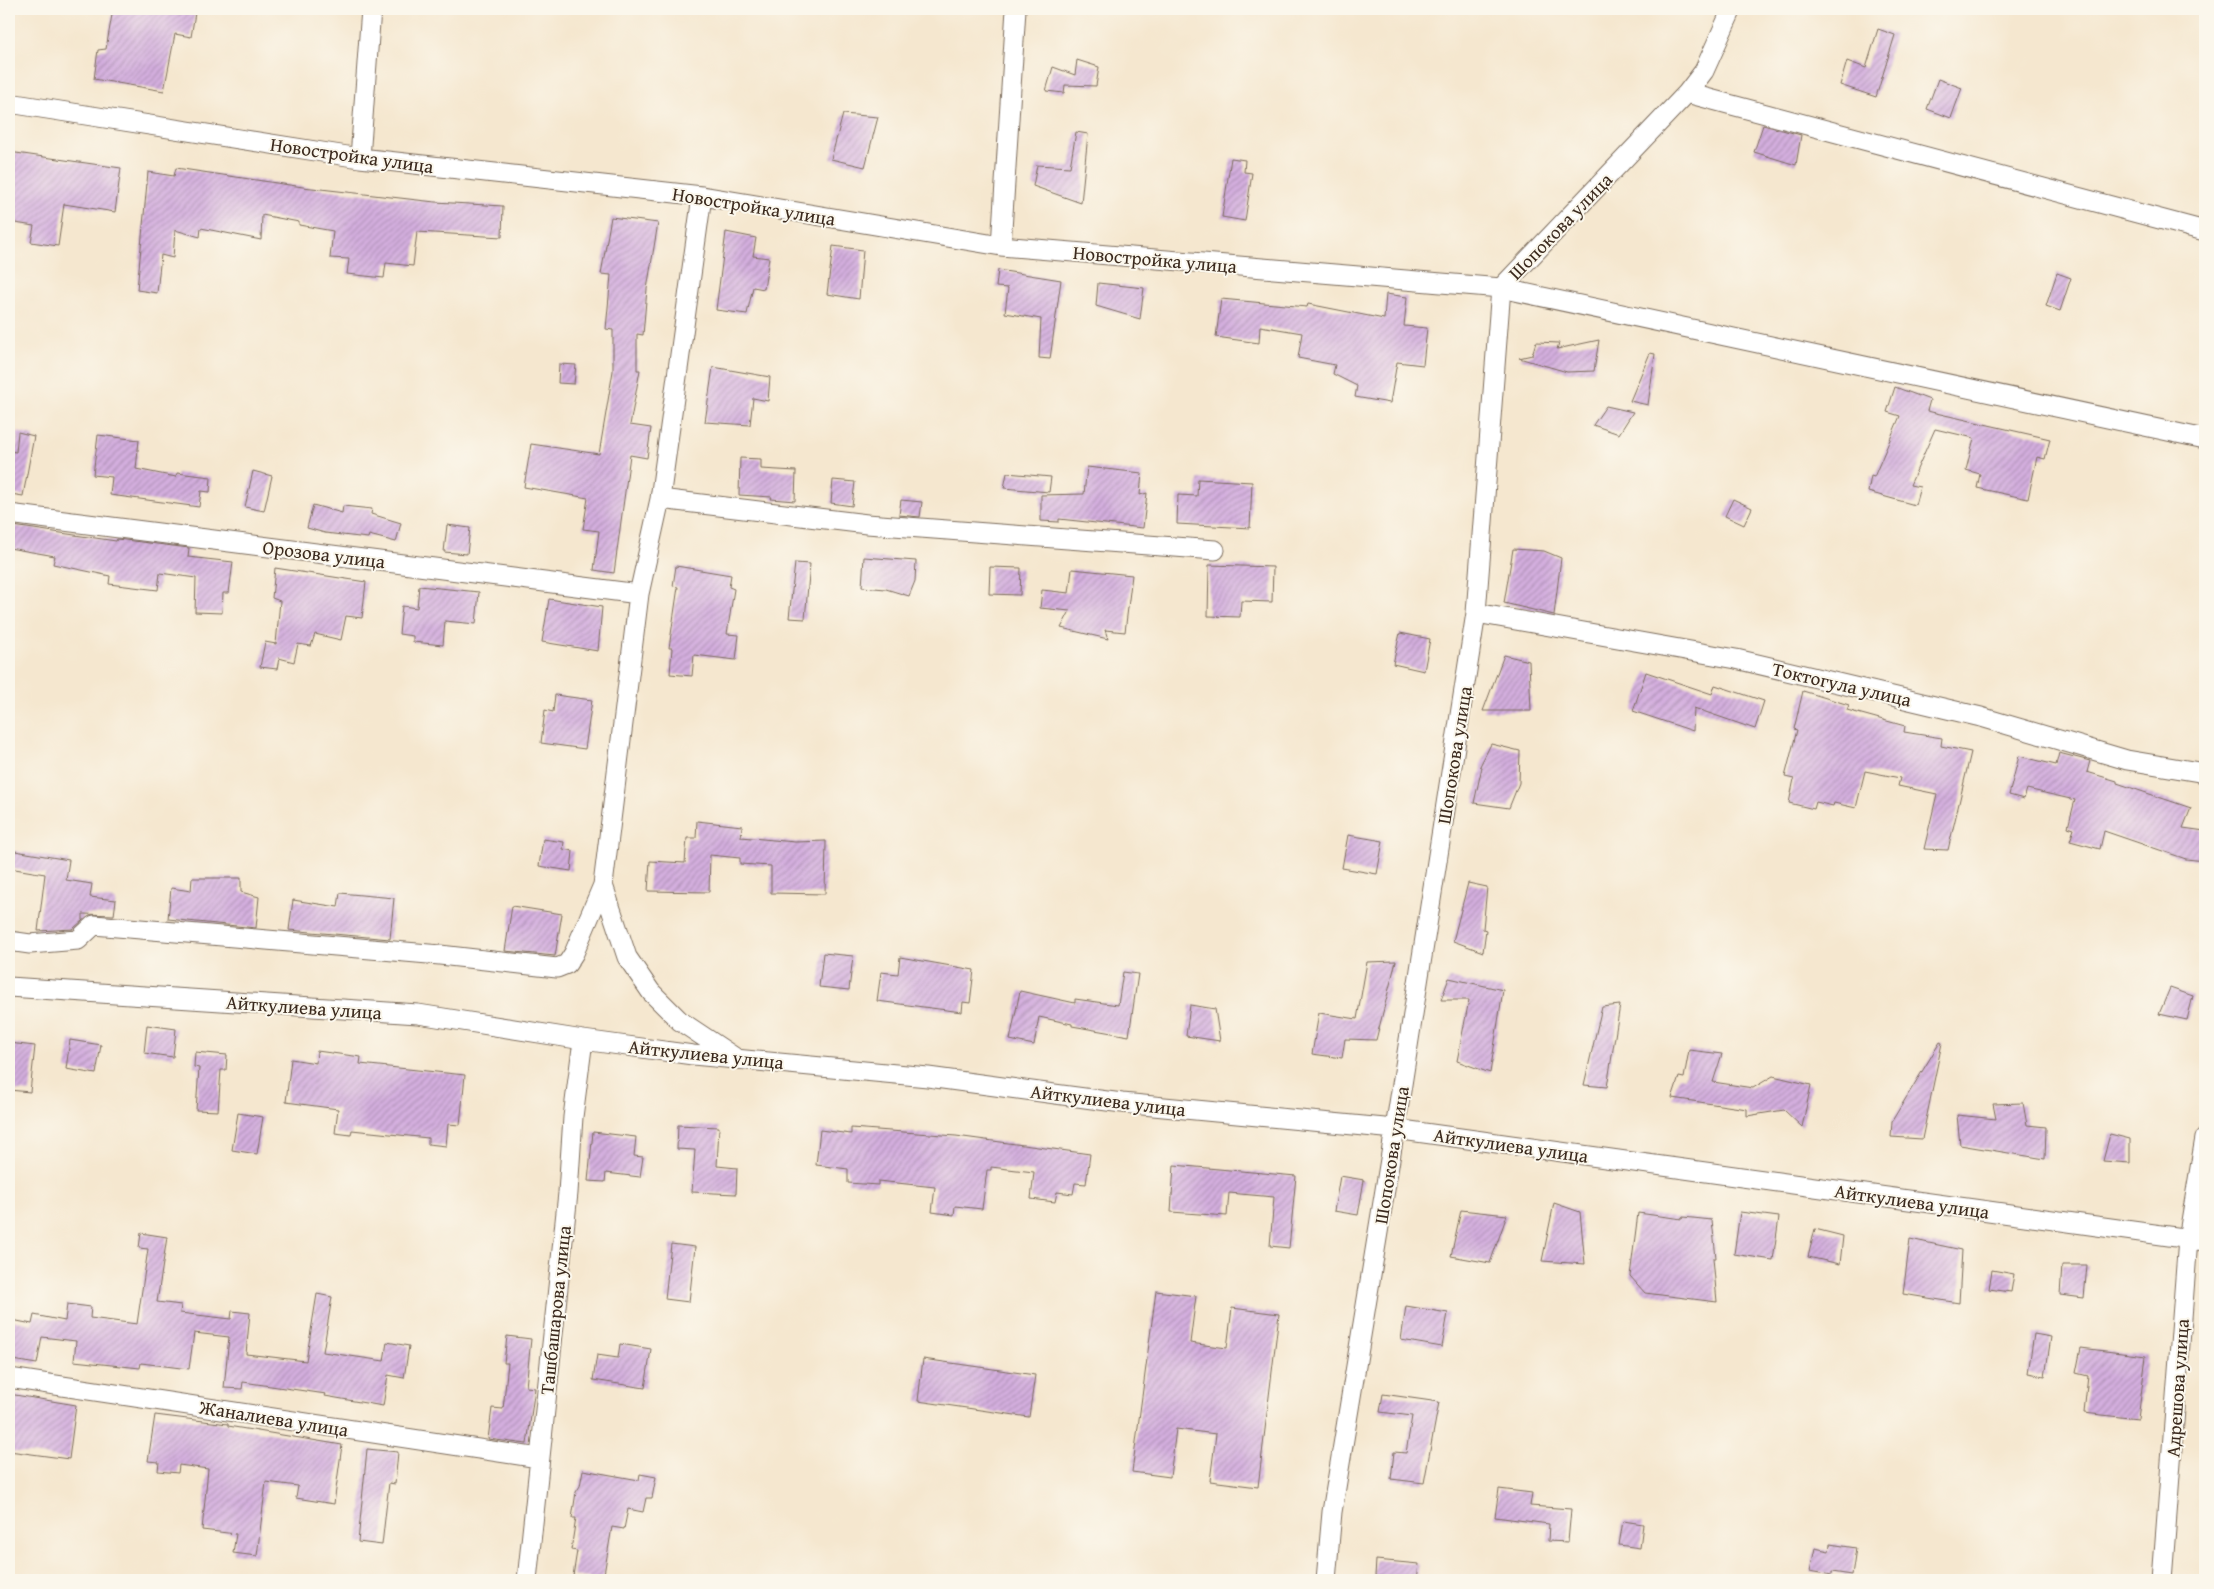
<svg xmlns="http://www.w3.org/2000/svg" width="2214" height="1589" viewBox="0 0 2214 1589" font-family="'Gentium Book Plus',serif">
<defs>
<pattern id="building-hatch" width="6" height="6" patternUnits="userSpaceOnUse" patternTransform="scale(1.25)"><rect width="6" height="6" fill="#d4afdf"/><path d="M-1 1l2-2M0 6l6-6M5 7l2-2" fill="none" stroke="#ad8fb4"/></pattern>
</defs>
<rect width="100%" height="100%" fill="#fbf7ec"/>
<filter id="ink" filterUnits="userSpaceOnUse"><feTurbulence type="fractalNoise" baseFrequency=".02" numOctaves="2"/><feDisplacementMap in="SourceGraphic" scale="10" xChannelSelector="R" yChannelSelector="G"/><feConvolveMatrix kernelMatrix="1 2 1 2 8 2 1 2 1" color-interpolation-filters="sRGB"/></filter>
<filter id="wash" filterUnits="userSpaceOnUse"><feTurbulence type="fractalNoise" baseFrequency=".0096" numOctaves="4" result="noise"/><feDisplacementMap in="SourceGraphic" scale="20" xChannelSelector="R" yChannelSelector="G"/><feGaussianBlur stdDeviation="1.12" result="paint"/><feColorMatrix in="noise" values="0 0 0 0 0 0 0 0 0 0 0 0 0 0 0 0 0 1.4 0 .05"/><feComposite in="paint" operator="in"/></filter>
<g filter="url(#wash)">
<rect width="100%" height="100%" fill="#f5e7cf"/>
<g id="blocks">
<path fill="url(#building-hatch)" d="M113,9L126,11V9H173L195,13L191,37L175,34L164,91L94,79L98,50L106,49Z
M1878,29L1895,35L1876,97L1840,85L1847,61L1866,68Z
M1077,60L1099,67L1096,86L1065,85L1064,93L1046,91L1053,67L1075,75Z
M1938,79L1962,88L1951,118L1927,109Z
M843,114L878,117L865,167L831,159Z
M1763,125L1801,135L1796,165L1754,152Z
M1076,132L1088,134L1081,203L1033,186L1037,165L1070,167Z
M9,152L121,168L115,212L64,204L58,246L31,242L34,226L9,222Z
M1231,158L1245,160L1244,172L1252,173L1245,221L1222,217Z
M176,168L303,187L435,202L503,206L502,237L417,232L413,266L386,263L384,278L347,274L349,259L330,258L333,231L299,225V222L262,215L261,240L201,228L200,237L175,230L173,258L161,255L157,293L137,290L148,172L174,176Z
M611,217L658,223L647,289L643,335L637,334V370H640L630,425L651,428L647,458L630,455L614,573L594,570L599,531L583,529L588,498L524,487L531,444L599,454L613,371V330L606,329L611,275L601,274Z
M726,232L756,238L753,256L769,258L764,289L753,287L747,314L716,310Z
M833,246L863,250L859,299L827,294Z
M998,270L1061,280L1050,359L1039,358L1041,319L1005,313L1008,288L996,287Z
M2057,273L2071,278L2060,311L2046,306Z
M1098,283L1144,288L1140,319L1096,306Z
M1386,294L1407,297L1404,326L1427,328L1423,365L1397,362L1390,403L1355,397L1357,386L1333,374L1335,365L1298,358L1302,333L1260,326L1259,343L1216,337L1221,299L1307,307L1308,304L1384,319Z
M1599,340L1594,371L1567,372L1519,358L1532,355L1536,342L1559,343L1557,349Z
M1650,353L1655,354L1648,405L1630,401Z
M559,364L576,365L574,384L558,383Z
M713,367L770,377L768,401L753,398L750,425L705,422Z
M1895,387L1930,400L1927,411L2050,439L2045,459L2037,457L2028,499L1977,488L1980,474L1966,470L1974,438L1935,429L1910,485L1920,487L1915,505L1868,492L1871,476L1874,477L1900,416L1887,412Z
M1606,406L1633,412L1619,434L1593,425Z
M18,432L34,436L23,496L11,494L12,484L9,483V451L16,452Z
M98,435L139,440L136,469L176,477L177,473L211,477L210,492L201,491L199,507L110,495L112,477L93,475Z
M740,458L761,459V469L796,471L795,501L771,499L772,497L739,495Z
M1087,467L1142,473L1140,495L1147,493L1143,528L1059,519V522L1041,521V495L1084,494Z
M253,471L272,476L264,511L245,507Z
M1007,473L1051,477L1049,492L1004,488Z
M1198,479L1252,482L1250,528L1177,524L1178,495L1197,496Z
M833,480L855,482L852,506L831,503Z
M1733,499L1752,508L1744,525L1725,516Z
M901,500L922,502L920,517L899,515Z
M313,505L342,513L343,506L372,509L371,514L401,523L396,542L369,535L368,538L325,533L307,528Z
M447,525L470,528L467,554L444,552Z
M13,526L116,541L117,539L189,548L188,557L233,562L229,593H223L222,613L195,612L196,578L160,573L158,590L109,584L110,576L53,564L55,556L9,548Z
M1513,549L1544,551L1561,558L1554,615L1504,603Z
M864,557L916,561L915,581L909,596L886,589L862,587Z
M795,563L810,564L805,619L789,618Z
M1209,565L1273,567L1272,602L1241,601L1240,617L1208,616Z
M676,566L731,575L729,587L734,589L727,634L739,635L736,660L694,655L692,676L670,674L672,648H669L678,587L673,586Z
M990,567L1021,568L1020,595L989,594Z
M275,568L366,582L362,618L346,616L341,640L315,634L311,646L298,644L294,662L279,658L277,669L260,667L265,642L276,644L280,601L272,598Z
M1072,569L1132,575L1125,632L1105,630L1108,639L1061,628L1070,611L1040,608L1042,590L1069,593Z
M419,586L479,592L476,624L445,621L443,645L413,642V636L399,634L402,606L417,608Z
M549,599L602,607L598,651L542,642Z
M1400,633L1430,639L1424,671L1393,664Z
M1504,655L1529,661L1531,711H1483Z
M1646,672L1712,694L1715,685L1764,701L1755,729L1694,708L1693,731L1633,711Z
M1803,691L1849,705L1847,710L1905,726L1904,732L1942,738L1941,746L1971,752L1948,850L1924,849L1937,794L1898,786L1900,778L1865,771L1856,808L1834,803L1833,806L1816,802L1814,809L1789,803L1794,779L1785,777L1797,730L1794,729Z
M555,695L592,700L585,749L541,743L545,710L553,712Z
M1491,744L1520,751L1519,783L1509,808L1474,803L1482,767L1480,766Z
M2059,753L2090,761L2087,772L2117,781V783L2191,808L2183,828L2205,831V861L2186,859L2104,831L2100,849L2070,841L2074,829L2068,827L2075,800L2027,789L2024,799L2009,795L2019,756L2056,765Z
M697,821L742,826L741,837L795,842L826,841L825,894L771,893V866L740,864V858L710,855L709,892L648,891L650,861L685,863L687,838H696Z
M1348,835L1383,841L1377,874L1342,868Z
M543,839L564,842L563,849L573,851L571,871L539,866Z
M9,850L69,860L66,880L92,884L90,897L116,900L114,915L83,914V920L73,929L38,931L45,874L9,868Z
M192,878H241V892L259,897L256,928L168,919L171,888L191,891Z
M1468,883L1487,887L1483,929L1486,930L1483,952L1453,941Z
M340,893L394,898L390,939L289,930L293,900L338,907Z
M512,906L562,914L555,956L505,951Z
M823,953L853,956L849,990L819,987Z
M900,957L974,970L970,1003L963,1002L962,1012L877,1001L881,972L898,974Z
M1396,961L1376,1040L1345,1039L1342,1058L1312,1054L1319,1013L1357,1019L1367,962Z
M1123,972L1138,974L1129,1036L1072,1026V1024L1039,1017L1034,1045L1010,1040L1020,991L1075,1003V999L1118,1005Z
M1449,978L1503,990L1490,1073L1457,1061L1469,1000H1441Z
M2170,988L2193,996L2187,1020L2159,1014Z
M1190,1005L1215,1009L1220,1041L1186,1036Z
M1620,1005L1607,1087L1584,1085L1602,1007Z
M147,1025L176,1029L173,1057L144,1053Z
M70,1040L101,1045L96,1074L66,1069Z
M1940,1042L1942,1043L1922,1139L1891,1137L1892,1121Z
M9,1043L35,1046L30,1092L9,1090Z
M1689,1050L1722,1054L1713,1082L1753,1088L1773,1076L1811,1085L1802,1127L1784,1110L1747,1116V1109L1672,1098L1679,1077L1684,1078Z
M317,1051L361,1057L360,1064L465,1075L460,1125L448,1124L446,1146L428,1144V1138L352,1130L351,1135L335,1133L338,1109L286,1102L291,1059L316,1063Z
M195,1052L227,1055L226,1070H221L218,1111L196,1110L199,1068L194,1067Z
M2023,1103L2027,1125L2046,1127L2045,1159L1960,1145L1957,1115L1996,1119L1993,1104Z
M238,1113L263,1117L257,1154L232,1150Z
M678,1125L719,1127L717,1166L737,1168L736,1194L692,1192L695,1150L677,1149Z
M851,1128L956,1136L1090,1154L1086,1184L1075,1183L1073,1194L1057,1192L1055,1202L1031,1199L1034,1172L991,1167V1170H987L982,1209L955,1206L954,1215L932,1212L935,1187L878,1181V1185L848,1183V1169L816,1165L820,1130L851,1134Z
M593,1132L636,1137L634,1156L643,1157L640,1177L606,1173L605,1182L588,1181Z
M2110,1134L2130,1139V1163L2103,1161Z
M1174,1165L1296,1176L1289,1248L1270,1246L1274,1197L1229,1193L1227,1216L1171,1212Z
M1340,1176L1364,1180L1358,1215L1334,1211Z
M1554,1203L1580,1212L1585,1264L1542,1261Z
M1461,1210L1507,1215L1490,1263L1451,1256Z
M1740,1212L1779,1217L1773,1260L1734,1254Z
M1638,1213L1682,1219L1683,1217L1712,1220L1716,1258H1713L1717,1302L1645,1293L1630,1276Z
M1815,1229L1843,1236L1840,1264L1808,1257Z
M141,1233L167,1237L157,1302L181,1305L180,1313L231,1319L232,1311L250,1313L246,1354L306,1361L317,1294L332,1297L323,1352L384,1361L387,1342L409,1346L404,1378L388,1375L383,1406L325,1396L326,1394L243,1382L242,1389L224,1388L229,1337L194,1333L189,1369L141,1363L140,1368L74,1361L76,1341L42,1337L37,1364L12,1360L14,1349L9,1348L12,1320L32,1324L34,1315L65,1321L67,1304L91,1307L90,1318L137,1324L148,1249L139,1248Z
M1910,1239L1962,1250L1959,1303L1903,1294Z
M671,1244L695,1247L689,1302L665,1299Z
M2062,1265H2087L2084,1298L2060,1295Z
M1992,1270L2014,1274L2011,1292L1989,1289Z
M1156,1291L1196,1296L1190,1343L1227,1348L1232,1308L1279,1314L1258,1487L1210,1481L1216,1434L1176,1429L1170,1477L1132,1472Z
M1406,1306L1448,1313L1442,1347L1401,1340Z
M2034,1334L2051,1337L2045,1376L2028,1373Z
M507,1336L531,1339L526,1387L535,1388L527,1444L488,1439L492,1408L503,1409L508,1363H504Z
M620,1344L651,1349L645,1388L593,1380L597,1355L618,1358Z
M2081,1348L2146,1356L2138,1419L2084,1413L2088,1376L2076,1373Z
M923,1359L1035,1375L1029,1417L918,1401Z
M9,1394L76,1405L69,1459L9,1451Z
M1383,1394L1439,1402L1424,1483L1391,1479L1394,1452L1406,1453L1412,1416L1380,1412Z
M155,1415L228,1424V1426L342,1445L334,1504L296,1498L298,1486L266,1482L257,1556L233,1553L236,1534L202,1530L208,1469L179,1465L178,1473L158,1471L159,1462L148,1461Z
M367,1449L398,1452L395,1484L389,1483L382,1545L358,1542Z
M583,1470L639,1480L640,1474L656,1477L652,1498H646L643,1512L628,1509L624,1529L612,1527L603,1580L573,1576L577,1551L571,1550L576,1518H572L576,1492L580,1486Z
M1499,1489L1532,1493L1530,1506L1571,1509L1568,1542L1548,1541L1549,1524L1495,1517Z
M1623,1521L1643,1524L1640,1548L1619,1545Z
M1830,1544L1856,1548L1852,1575L1832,1572V1575L1810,1571L1815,1548L1829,1551Z
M1376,1560L1419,1564L1417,1580L1375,1576Z"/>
</g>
</g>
<g filter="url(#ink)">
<use href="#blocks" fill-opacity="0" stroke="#7c6c5c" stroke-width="1"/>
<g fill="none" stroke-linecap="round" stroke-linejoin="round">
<defs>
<path id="street" d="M1687,93L2205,231
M9,103L360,158L702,196L1001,246L1501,288L2205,439
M360,158L371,9
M702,196L660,499L639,594L603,885L627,957L651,992L680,1021L734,1057
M1001,246L1016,9
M660,499L867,524L1215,550
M9,514L639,594
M1476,613L1736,659L1981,717L2127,760L2205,773
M9,941L30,944L78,940L94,925L440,955L557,968L567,964L574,953L603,885
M9,987L418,1014L583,1040L693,1055L928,1077L1122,1103L1395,1129L2205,1241
M9,1378L539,1458
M527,1580L568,1193L573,1117L583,1040
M1326,1580L1332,1512L1395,1129L1476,613L1501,288L1687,93L1704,71L1732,9
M2162,1580L2188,1239L2205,1138"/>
</defs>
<use href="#street" stroke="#7c6c5c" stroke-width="21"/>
<use href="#street" stroke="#fff" stroke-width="19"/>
</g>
</g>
<g text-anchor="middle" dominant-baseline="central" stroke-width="4" stroke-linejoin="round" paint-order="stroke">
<g font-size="19" fill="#3b2a1e" stroke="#fbf7ec">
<text transform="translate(352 155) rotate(8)">Новостройка улица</text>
<text transform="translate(754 206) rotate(9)">Новостройка улица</text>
<text transform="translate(1560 226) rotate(-46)">Шопокова улица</text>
<text transform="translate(1155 259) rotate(5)">Новостройка улица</text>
<text transform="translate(324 554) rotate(7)">Орозова улица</text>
<text transform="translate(1842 684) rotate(13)">Токтогула улица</text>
<text transform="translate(1454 755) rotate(-81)">Шопокова улица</text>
<text transform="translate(304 1007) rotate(4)">Айткулиева улица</text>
<text transform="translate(706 1054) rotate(6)">Айткулиева улица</text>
<text transform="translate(1108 1100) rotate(7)">Айткулиева улица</text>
<text transform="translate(1511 1145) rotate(8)">Айткулиева улица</text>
<text transform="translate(1391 1155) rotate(-81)">Шопокова улица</text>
<text transform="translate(1912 1201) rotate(8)">Айткулиева улица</text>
<text transform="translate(555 1310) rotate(-84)">Ташбашарова улица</text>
<text transform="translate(2177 1388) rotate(-86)">Адрешова улица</text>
<text transform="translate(274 1418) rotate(9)">Жаналиева улица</text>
</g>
</g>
<rect width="2214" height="1589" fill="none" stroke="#fbf7ec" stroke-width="30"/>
</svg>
